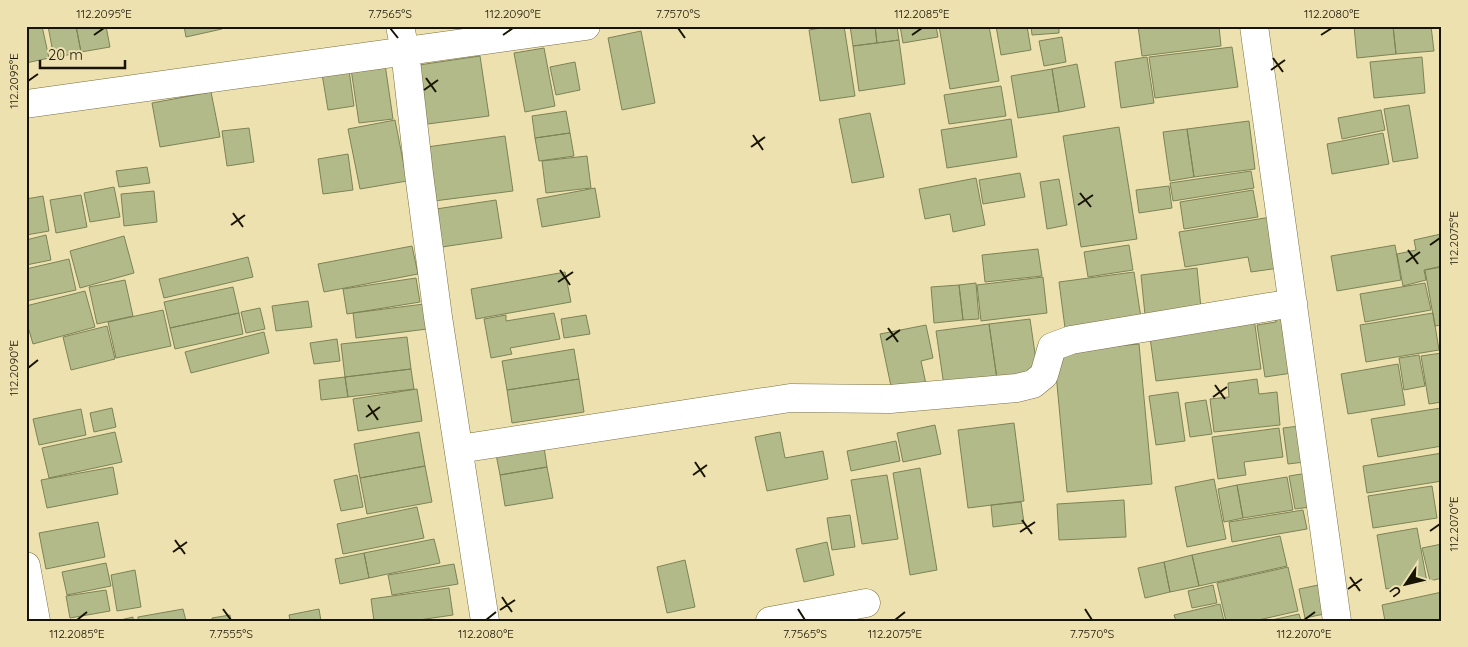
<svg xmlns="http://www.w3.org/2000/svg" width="1468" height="647" viewBox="0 0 1468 647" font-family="Quicksand,sans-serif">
<rect width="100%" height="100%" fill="#eee1b0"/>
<path fill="#b2ba8a" stroke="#7d8355" d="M26,26H42L49,58L26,63Z
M48,26H76L81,52L54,58Z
M76,26H106L110,47L81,52Z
M184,26H221L222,29L186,37Z
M833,26H844L855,96L820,101L809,30Z
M850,26H875L877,43L853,46Z
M875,26H897L899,40L877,43Z
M900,26H936L938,37L903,43Z
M939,26H989L999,81L950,89Z
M996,26H1027L1031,50L1001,55Z
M1031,26H1059V33L1032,35Z
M1138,26H1219L1221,46L1142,56Z
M1354,26H1393L1396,54L1357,58Z
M1393,26H1431L1434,51L1396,54Z
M641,31L655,103L622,110L608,38Z
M1062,37L1066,62L1044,66L1039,41Z
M899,40L905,84L859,91L853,46Z
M1232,47L1238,87L1155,98L1149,57Z
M544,48L555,106L525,112L514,53Z
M480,56L489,116L420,125L412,66Z
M1147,57L1154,103L1121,108L1115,62Z
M1422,57L1425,93L1374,98L1370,62Z
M575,62L580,90L556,95L550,67Z
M385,64L393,119L359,123L351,69Z
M1077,64L1085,107L1059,112L1052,69Z
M1052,69L1059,112L1018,118L1011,76Z
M349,70L354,106L328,110L322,74Z
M1001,86L1006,116L949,124L944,95Z
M211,92L220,137L160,147L152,103Z
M1409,105L1418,158L1393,162L1384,109Z
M1381,110L1385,130L1342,139L1338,118Z
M566,111L570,133L535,138L532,116Z
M870,113L884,177L852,183L839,119Z
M1011,119L1017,157L947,168L941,130Z
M395,120L407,181L360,189L348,129Z
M1249,121L1255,169L1194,177L1187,129Z
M1119,127L1137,239L1081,247L1063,136Z
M249,128L254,162L227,166L222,131Z
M1187,129L1194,177L1170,181L1163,132Z
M570,133L574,156L539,161L535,138Z
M1383,133L1389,164L1332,174L1327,144Z
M505,136L513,191L434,201L427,147Z
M348,154L353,190L323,194L318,159Z
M587,156L591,188L546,193L542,161Z
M147,167L150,183L119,187L116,171Z
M1251,171L1254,188L1173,201L1170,183Z
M1020,173L1025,197L983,204L979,180Z
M976,178L985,225L953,232L950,214L925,219L919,189Z
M1059,179L1067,225L1047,229L1040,182Z
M1169,186L1172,208L1139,213L1136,190Z
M114,187L120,217L90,222L84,193Z
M595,188L600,217L542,227L537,199Z
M1253,190L1258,217L1184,229L1180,202Z
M154,191L157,222L124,226L121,194Z
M81,195L87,227L56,233L50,200Z
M43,196L49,231L26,235V199Z
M496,200L502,238L442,247L436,209Z
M1271,217L1279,268L1251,272L1248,257L1185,267L1179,232Z
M1441,234L1442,266L1424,270L1426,280L1403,286L1397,254L1416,250L1414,240Z
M46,235L51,260L26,265V240Z
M124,236L134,273L80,288L70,251Z
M1129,245L1133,270L1088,277L1084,252Z
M1395,245L1401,280L1337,291L1331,256Z
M412,246L418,274L324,292L318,264Z
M1038,249L1042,276L985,282L982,255Z
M248,257L253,277L164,298L159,279Z
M69,259L76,290L26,301V269Z
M1442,267V325L1435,326L1425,270Z
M1197,268L1201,308L1145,315L1141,275Z
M565,272L571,302L476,319L471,289Z
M1134,272L1141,318L1065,328L1059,282Z
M1043,277L1047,313L981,321L977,285Z
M416,278L420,302L347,314L343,289Z
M125,280L133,316L97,324L89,287Z
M976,283L979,319L963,320L959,285Z
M1425,283L1431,310L1365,322L1360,294Z
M959,285L963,320L934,323L931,287Z
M233,287L239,313L170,328L164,302Z
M85,291L95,327L33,344L26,320V306Z
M308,301L312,327L276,331L272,306Z
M424,304L427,329L356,338L353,313Z
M260,308L265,329L246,333L241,312Z
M1290,309L1299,372L1265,377L1257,325L1276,322L1274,311Z
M163,310L171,346L116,358L108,322Z
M239,313L243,334L175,349L170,328Z
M554,313L560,339L510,348L512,354L491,358L484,319L506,315V321Z
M1433,313L1439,350L1366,362L1360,325Z
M586,315L590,334L564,338L561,319Z
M1254,318L1261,369L1156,381L1149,330Z
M1030,319L1038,374L997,379L989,324Z
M989,324L997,379L944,386L936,331Z
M926,325L933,358L921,361L926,384L892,391L880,334Z
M107,326L115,359L71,370L63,337Z
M264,332L269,353L191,373L185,352Z
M407,337L411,369L345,377L341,344Z
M337,339L340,361L314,364L310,343Z
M1139,344L1152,484L1067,492L1054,352Z
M574,349L579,379L507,390L502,361Z
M1442,353V402L1429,404L1421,356Z
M1419,355L1425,386L1404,390L1399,358Z
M1398,364L1405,405L1348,414L1341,374Z
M411,369L414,389L348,397L345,377Z
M345,377L348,397L321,400L319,380Z
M579,379L584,412L512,423L507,390Z
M1257,379L1259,394L1277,392L1280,425L1214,432L1210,399L1229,397L1228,383Z
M417,389L422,421L358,431L353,399Z
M1178,392L1185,441L1156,445L1149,396Z
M1206,400L1212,434L1190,437L1185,403Z
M112,408L116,427L94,432L90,413Z
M1441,408L1442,446L1378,457L1371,419Z
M81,409L86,435L39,445L33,419Z
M1014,423L1024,501L968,508L958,430Z
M935,425L941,454L903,462L897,433Z
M1308,425L1313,461L1288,464L1283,428Z
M1279,428L1283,457L1244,462L1246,475L1218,479L1212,437Z
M115,432L122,462L49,478L42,448Z
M419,432L425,466L360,478L354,444Z
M780,432L785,458L823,451L828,479L767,491L755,437Z
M543,440L547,467L500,475L495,449Z
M896,441L900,461L851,471L847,451Z
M1442,453V481L1367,493L1363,466Z
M425,466L432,502L367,514L360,478Z
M113,467L118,494L47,508L41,480Z
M547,467L553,498L505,506L500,475Z
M920,468L937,570L910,575L893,473Z
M1314,472L1319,506L1295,509L1289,476Z
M357,475L363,507L341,511L334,480Z
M887,475L898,539L862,544L851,480Z
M1287,477L1293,510L1243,518L1237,485Z
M1214,479L1226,539L1187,547L1175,487Z
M1237,485L1243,518L1224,522L1218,489Z
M1432,486L1437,518L1373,528L1368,496Z
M1124,500L1126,537L1059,540L1057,504Z
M1021,502L1024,523L993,527L991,505Z
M417,507L424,538L343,554L337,524Z
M1303,510L1307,529L1232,542L1229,522Z
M850,515L855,547L832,550L827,518Z
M98,522L105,557L46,569L39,533Z
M1417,528L1427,582L1386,589L1377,535Z
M1280,536L1287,566L1199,586L1192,555Z
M434,539L440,563L369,578L364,553Z
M827,542L834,575L804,582L796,549Z
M1442,544V578L1430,581L1422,548Z
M364,553L369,578L340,584L335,559Z
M1192,555L1199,586L1170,592L1164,562Z
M685,560L695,607L667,613L657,567Z
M1164,562L1170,592L1145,598L1138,568Z
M106,563L111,586L67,595L62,572Z
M454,564L458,584L392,595L388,575Z
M1288,567L1298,611L1254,621H1226L1217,583Z
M135,570L141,607L117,611L111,575Z
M1328,583L1334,612L1305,618L1299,589Z
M1213,585L1217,603L1192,608L1188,591Z
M449,588L453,615L412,621H374L371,599Z
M106,590L110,611L70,618L66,596Z
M1442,592V621H1385L1382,605Z
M1220,604L1224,621H1176L1174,615Z
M183,609L186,621H138V617Z
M319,609L321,621H290L289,615Z
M1299,614L1301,621H1267Z
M230,615L231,621H212V618Z
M133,617V621H116Z"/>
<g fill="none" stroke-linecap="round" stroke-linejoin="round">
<defs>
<path id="minor" d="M400,26L405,51L419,174L438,317L485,621
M1254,26L1337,621
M26,104L586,26
M459,449L790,398L890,399L1017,388L1033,384L1044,375L1052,347L1071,340L1293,303
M26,566L36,621
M770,621L866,603"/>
</defs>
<use href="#minor" stroke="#7b6f41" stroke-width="29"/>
<use href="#minor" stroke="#fff" stroke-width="28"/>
</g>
<path fill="none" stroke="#181403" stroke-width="2" d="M390,28L398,38M678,28L685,38M94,35L104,28M503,35L513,28M912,35L922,28M1321,35L1332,28M1273,58L1283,72M1271,70L1285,60M426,78L436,92M28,81L38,74M424,90L438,80M753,135L763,150M751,147L765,137M1080,193L1091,207M1078,205L1093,195M233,213L243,227M231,225L245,215M1430,245L1440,238M1408,250L1418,264M1406,262L1420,252M560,270L570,285M558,282L573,272M888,328L898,342M886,340L900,330M28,368L38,360M1215,385L1225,399M1213,397L1227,387M368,405L378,420M366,417L380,407M695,462L705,477M693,475L707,465M1022,520L1032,534M1430,531L1440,524M1020,532L1035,522M175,540L185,554M173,552L187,542M1350,577L1360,591M1348,589L1362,579M502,597L512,612M223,609L231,620M798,609L805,620M1085,609L1092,620M500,610L515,600M77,620L87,612M486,620L496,612M895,620L905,612M1304,620L1315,612"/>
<rect width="1468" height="647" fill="none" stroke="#eee1b0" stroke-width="55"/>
<g transform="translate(1406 584) rotate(235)" stroke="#eee1b0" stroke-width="4" paint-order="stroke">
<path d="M0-4L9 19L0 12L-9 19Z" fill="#181403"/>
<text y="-8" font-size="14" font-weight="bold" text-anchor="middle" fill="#181403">U</text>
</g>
<path d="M40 60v8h85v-8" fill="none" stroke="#181403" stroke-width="2.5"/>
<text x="48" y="60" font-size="15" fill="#181403" stroke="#eee1b0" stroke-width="4" paint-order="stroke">20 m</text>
<rect x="28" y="28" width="1412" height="592" fill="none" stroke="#181403" stroke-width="2"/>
<g font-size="12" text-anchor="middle" fill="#181403">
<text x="104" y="18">112.2095°E</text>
<text x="390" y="18">7.7565°S</text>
<text x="513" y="18">112.2090°E</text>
<text x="678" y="18">7.7570°S</text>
<text x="922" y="18">112.2085°E</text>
<text x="1332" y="18">112.2080°E</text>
<text transform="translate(14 81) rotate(-90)" y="4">112.2095°E</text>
<text transform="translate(1454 238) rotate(-90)" y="4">112.2075°E</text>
<text transform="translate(14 368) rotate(-90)" y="4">112.2090°E</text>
<text transform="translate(1454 524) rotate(-90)" y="4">112.2070°E</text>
<text x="77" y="638">112.2085°E</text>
<text x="231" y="638">7.7555°S</text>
<text x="486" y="638">112.2080°E</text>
<text x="805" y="638">7.7565°S</text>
<text x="895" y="638">112.2075°E</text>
<text x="1092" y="638">7.7570°S</text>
<text x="1304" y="638">112.2070°E</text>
</g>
</svg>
